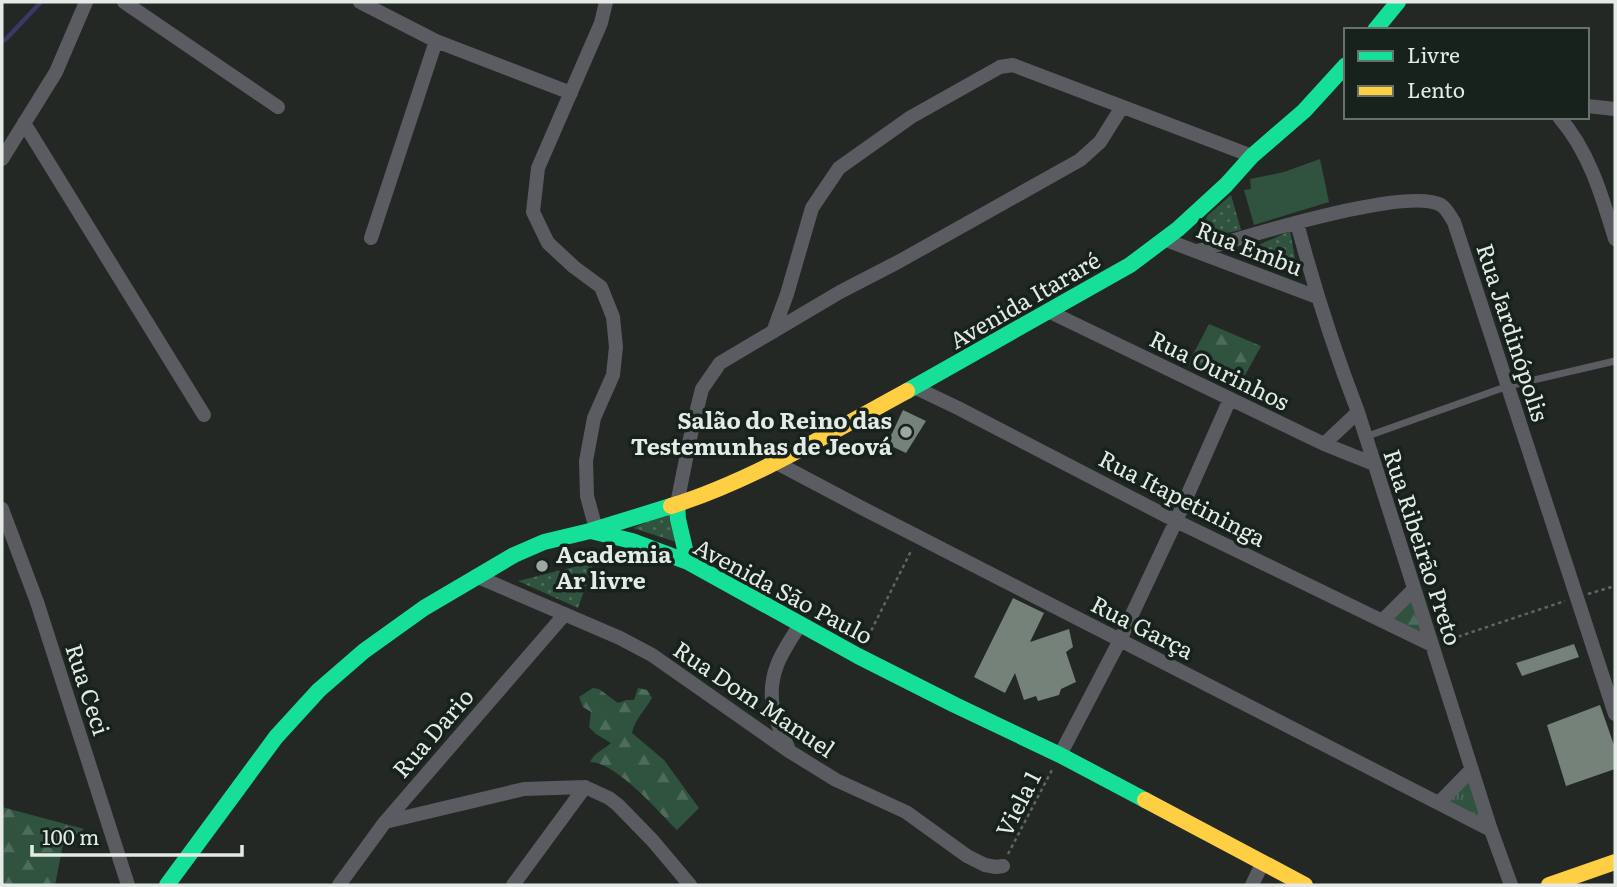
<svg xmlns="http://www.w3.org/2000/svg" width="1617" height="887" viewBox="0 0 1617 887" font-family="Literata,serif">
<defs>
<pattern id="grass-tufts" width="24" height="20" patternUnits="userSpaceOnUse" patternTransform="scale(1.75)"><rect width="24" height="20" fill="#305340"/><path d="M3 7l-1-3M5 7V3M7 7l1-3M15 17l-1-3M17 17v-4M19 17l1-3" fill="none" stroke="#4e6c5c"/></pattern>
<pattern id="forest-firs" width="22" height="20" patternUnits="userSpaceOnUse" patternTransform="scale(1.75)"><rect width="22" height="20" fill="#305340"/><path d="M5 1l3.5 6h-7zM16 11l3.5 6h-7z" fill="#4e6c5c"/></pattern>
<pattern id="park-dots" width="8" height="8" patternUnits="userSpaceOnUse" patternTransform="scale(1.75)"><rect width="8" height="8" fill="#305340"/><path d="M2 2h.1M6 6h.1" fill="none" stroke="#4e6c5c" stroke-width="1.8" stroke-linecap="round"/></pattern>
</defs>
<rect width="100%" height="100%" fill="#232825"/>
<path fill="url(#grass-tufts)" d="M1471,773L1484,821L1442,802Z"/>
<path fill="url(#forest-firs)" d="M1209,324L1261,346L1238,388L1188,364Z
M1414,594L1427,639L1385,621Z
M593,688L599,689L618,703L627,700H634L638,688L647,690L652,698C645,710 635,719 632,733L664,760L699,808L677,830C659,812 616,762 590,762C595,752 603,750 611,743L596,734L589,727L591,712L583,707L579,697Z
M2,807L84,829L63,844L55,885H2Z"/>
<path fill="url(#park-dots)" d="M1231,195L1241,230L1222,234L1207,233L1204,228L1207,216Z
M1290,231L1298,275L1243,252Z
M670,512L679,543L633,528Z
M594,562L578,608L518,581Z"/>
<path fill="#305340" d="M1320,159L1329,202L1254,225L1244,190L1251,189L1250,179L1284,172Z"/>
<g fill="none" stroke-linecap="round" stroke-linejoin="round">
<path stroke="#3a3864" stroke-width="4.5" d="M2,41L6,39L41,2"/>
</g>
<path fill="#74827a" d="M903,410L926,421L906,453L887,444Z
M1013,598L1044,613L1030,642L1069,629L1073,647L1066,652L1076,682L1061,689L1059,695L1038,701L1036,696L1024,700L1015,673L1005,693L974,677Z
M1574,644L1579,657L1522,676L1516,663Z
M1600,705L1615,748V769L1566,786L1547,725Z"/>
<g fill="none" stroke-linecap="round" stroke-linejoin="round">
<path stroke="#616466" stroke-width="2.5" stroke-dasharray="3.5 3.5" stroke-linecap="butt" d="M1588,594L1615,586
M1445,641L1565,601
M865,643L912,549
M1008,854L1052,770"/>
<path stroke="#5b5c62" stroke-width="7" d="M1365,437L1508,386L1615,361"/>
<path stroke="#5b5c62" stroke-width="14" d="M124,2L278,107
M360,2L436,41L571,93
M1587,106L1615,109
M1559,117C1589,151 1602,196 1615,239
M24,123L204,415
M2,159L56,72L86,2
M1297,223C1314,287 1334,350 1358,412L1491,830L1511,885
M371,238L436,41
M1166,240L1317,297
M1198,251C1241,238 1406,186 1441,205C1447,209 1450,216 1454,222L1615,714
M1048,311L1324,444L1374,464
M773,332L787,294L812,208L839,168L911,117L1000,67L1013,65L1252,156
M914,387L958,408L1176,521L1432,645
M1324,444L1358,412
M775,462L862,508L1491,830
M677,504L692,429L702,389L720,363L840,292L898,262L1080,160L1100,142L1122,107
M2,509L37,602L128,885
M596,529L587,496L586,461L594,418L613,375L616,347L613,317L601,287L574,267L548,243L533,212L538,168L601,23L606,2
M476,576L620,638L652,655L789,751L836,780L906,812L967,856L985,865L996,867L1003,866
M1382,621L1414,589
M789,750C784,737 775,722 773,708C767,674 782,652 800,625
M1060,755L1120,640L1176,521L1230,399
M1439,803L1472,769
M385,822L524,789L585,787L609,798L618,805L653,841L690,885
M339,885L385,822L565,614
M513,885L585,787
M1252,885L1263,862"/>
<path stroke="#16e098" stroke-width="16" d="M1375,30L1398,2
M907,391L1130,265L1178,229L1226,185L1252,156L1304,111L1346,65
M677,504L678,519L688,562
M591,531L632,541L688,562L858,656L955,705L1060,755L1145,800
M167,885L276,737L319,690L364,651L424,608L514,555L544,542L590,531L671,506"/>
<path stroke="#ffcf43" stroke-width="16" d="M671,506C754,480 831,432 907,391
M1145,800L1305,885
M1549,885L1615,862"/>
</g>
<g fill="#a0a7a2" stroke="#16221b" stroke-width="2.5">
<circle cx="906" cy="432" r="7"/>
<circle cx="542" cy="566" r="7"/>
</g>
<g text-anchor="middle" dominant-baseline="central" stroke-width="7" stroke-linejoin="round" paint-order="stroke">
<g font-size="23" fill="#e4ebe6" stroke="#16221b">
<text transform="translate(1250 247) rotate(21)">Rua Embu</text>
<text transform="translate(1024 299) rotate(-30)">Avenida Itararé</text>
<text transform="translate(1514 332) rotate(72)">Rua Jardinópolis</text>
<text transform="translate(1220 369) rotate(26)">Rua Ourinhos</text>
<text transform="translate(1183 497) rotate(27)">Rua Itapetininga</text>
<text transform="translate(1424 547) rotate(72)">Rua Ribeirão Preto</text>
<text transform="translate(784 590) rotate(28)">Avenida São Paulo</text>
<text transform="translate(1143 626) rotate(27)">Rua Garça</text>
<text transform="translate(89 689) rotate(72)">Rua Ceci</text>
<text transform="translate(755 698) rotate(34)">Rua Dom Manuel</text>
<text transform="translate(432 732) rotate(-49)">Rua Dario</text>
<text transform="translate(1017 803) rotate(-63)">Viela 1</text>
</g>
<g font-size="23" font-weight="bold" fill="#e4ebe6" stroke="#16221b" text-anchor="end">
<text x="892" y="419">Salão do Reino das<tspan x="892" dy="26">Testemunhas de Jeová</tspan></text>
<text x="556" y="553" text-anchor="start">Academia<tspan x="556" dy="26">Ar livre</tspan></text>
</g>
</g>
<rect width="1617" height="887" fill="none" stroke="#e4ebe6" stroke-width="7"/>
<rect x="1344" y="28" width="245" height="91" fill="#16221b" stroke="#68726c" stroke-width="2"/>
<rect x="1358" y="51" width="35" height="10" fill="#16e098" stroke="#68726c" stroke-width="2"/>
<text x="1407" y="63" font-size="21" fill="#e4ebe6">Livre</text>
<rect x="1358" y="86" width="35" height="10" fill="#ffcf43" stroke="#68726c" stroke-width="2"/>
<text x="1407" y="98" font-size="21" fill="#e4ebe6">Lento</text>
<path d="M32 845v10h210v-10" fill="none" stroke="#e4ebe6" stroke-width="3.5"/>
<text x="42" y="845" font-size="21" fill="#e4ebe6" stroke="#16221b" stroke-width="5" paint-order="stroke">100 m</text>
</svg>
